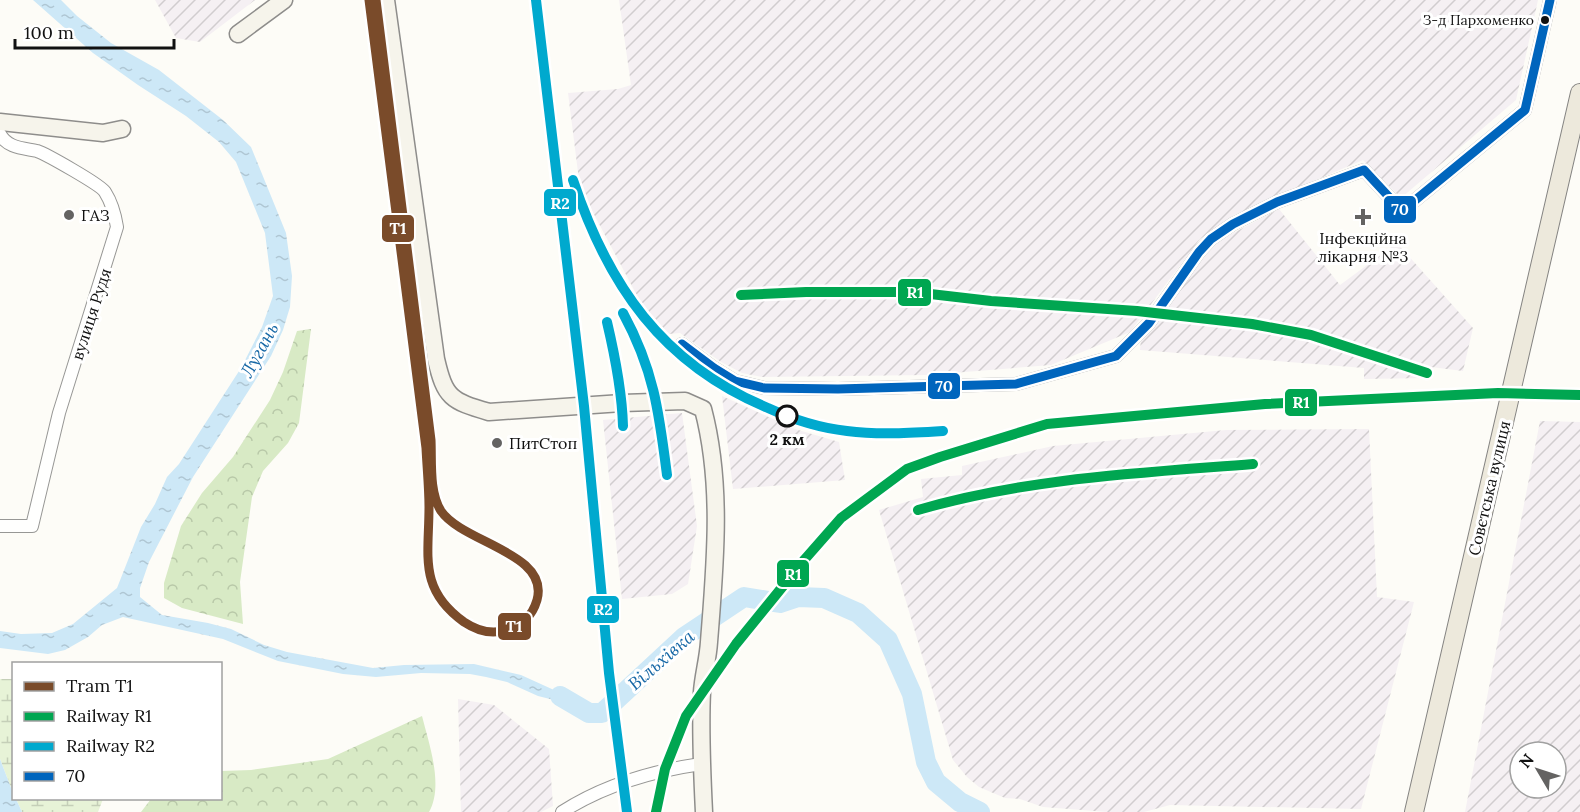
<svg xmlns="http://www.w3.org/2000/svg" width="1580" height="812" viewBox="0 0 1580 812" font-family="Lora,serif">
<defs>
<pattern id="industrial-furrows" width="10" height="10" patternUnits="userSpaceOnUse" patternTransform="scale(1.5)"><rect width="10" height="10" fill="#f5f0f3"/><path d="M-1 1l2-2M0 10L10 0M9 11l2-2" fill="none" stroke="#d1cdcf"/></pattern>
<pattern id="forest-crowns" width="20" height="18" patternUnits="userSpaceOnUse" patternTransform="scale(1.5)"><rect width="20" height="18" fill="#d8eac5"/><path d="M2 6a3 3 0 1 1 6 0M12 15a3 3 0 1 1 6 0" fill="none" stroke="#b8c8a8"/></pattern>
<pattern id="wetland-marsh" width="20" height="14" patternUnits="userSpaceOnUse" patternTransform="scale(1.5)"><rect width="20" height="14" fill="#e7f3d7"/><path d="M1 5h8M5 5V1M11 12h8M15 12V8" fill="none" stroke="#c5cfb8"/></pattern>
<pattern id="water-ripples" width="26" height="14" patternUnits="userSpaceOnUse" patternTransform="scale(1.5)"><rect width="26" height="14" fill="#cde8f7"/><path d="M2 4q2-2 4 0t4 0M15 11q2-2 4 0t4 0" fill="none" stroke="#afc6d3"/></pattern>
</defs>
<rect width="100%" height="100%" fill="#fdfcf7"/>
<path fill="url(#industrial-furrows)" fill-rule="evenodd" d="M155,0H255L200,42L176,38Z
M619,0H1538L1516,100L1401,198L1363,160L1234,215L1200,239L1130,332L1051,365L927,375L762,377L742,373L721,362L680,333L669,334L641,303L580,188L568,93L618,89L631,85Z
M1279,209L1340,285L1397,243L1473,328L1463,371L1431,367L1427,378L1364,379V368L1140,350L1141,338L1156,324L1195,268L1218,241Z
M722,396L795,429L839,442L845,480L733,489Z
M682,413L697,526L688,584L672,594L622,599L603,420Z
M1540,421L1580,422V812H1465ZM1520,752H1556V788H1520Z
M1369,429L1377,597L1414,602L1361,809L1170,805L1144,812H1108L1043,807L1020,799L1005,798L979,787L967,777L953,760L879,510L923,497L921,479L962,475V466L1053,446L1226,430Z
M458,699L494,705L549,749L553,806L541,812H461Z"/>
<path fill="url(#forest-crowns)" d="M311,329L299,423L288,443L263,471L252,497L240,582L243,624L182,608L164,598V583L181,526L202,493L233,457L270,400L283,372L297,331Z
M422,716C429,744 444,786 429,812H141L151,799L220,798L221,771L251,770L328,759Z"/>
<path fill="url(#wetland-marsh)" d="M0,679H13V793L0,759Z
M16,799H103L98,812H22Z"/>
<path fill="url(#water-ripples)" d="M33,0H61L77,16L111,43L159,70L223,120L251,147L286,233L292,276L290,307L283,330L271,356L193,477L149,562L140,588V597L162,615L208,623L231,629L264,645L287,652L373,668L404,665L474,664L521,675L587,705L580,712L566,703L538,696L507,682L486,677L470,674L421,673L376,677L343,674L278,661L223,639L123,617L102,625L88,637L65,650L48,654L0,648V631L21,634L52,633L73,624L117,588L141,527L155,504L167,477L179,464L241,368L262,327L273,296L265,233L236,162L219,142L186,116L138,85L93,53Z
M0,759L13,793L14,798L16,799L22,812H0Z"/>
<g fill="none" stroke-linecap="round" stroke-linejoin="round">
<path stroke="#cde8f7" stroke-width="20" d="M560,696L589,713H602L684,637L744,597L780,603L798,597L824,598L858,613L888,640L912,694L926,762L936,782L960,802L980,812"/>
<defs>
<path id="street" d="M0,134C7,148 23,148 37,151C46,154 101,185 105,192C112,203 115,214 117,227L59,413L32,526H0
M682,344L714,368L735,381L764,388L838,389L1016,384L1116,356L1149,323L1199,252L1211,239L1233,224L1277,202L1364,170L1402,211L1525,110L1550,0
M562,812C604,785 652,771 701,764"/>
<path id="secondary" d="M386,0L436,359C445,398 451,401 489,412L622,403L685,401L703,409C723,485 715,565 709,642C708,659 703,676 702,692C700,732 702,772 704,812
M238,34L284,0
M0,122L103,133L122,129"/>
<path id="primary" d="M1414,812L1580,93"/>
</defs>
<use href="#street" stroke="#979795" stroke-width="14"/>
<use href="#secondary" stroke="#8e8d8b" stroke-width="19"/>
<use href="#primary" stroke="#858482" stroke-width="20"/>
<use href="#street" stroke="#fffffe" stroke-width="12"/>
<use href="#secondary" stroke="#f6f4eb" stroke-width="16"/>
<use href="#primary" stroke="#ede9dc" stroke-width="18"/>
<defs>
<path id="bus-1" d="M682,344L714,368L735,381L764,388L838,389L1016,384L1116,356L1149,323L1199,252L1211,239L1233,224L1277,202L1364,170L1402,211L1525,110L1550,0"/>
</defs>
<use href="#bus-1" stroke="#fff" stroke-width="14"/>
<use href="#bus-1" stroke="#0065bd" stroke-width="9"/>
<defs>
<path id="rail-1" d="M741,295L806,292H913L991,301L1137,311L1252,324L1311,335L1427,373
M918,510C1028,478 1140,473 1253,464
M656,812L665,769L686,716L736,644L805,559L841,518L907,469L940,457L1047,424L1265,404L1498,393L1580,395"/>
<path id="rail-2" d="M536,0L584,406L609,673L627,812
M573,180C608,285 662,364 768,408C792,419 820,428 847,431C878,435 911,433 943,431
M623,313C654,370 659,412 667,475
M607,322C615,356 622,390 623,426"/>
</defs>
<use href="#rail-1" stroke="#fff" stroke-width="15"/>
<use href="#rail-2" stroke="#fff" stroke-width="15"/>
<use href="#rail-1" stroke="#00a651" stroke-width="10"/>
<use href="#rail-2" stroke="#00a9ce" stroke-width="10"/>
<defs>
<path id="tram-1" d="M369,0L426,448C427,468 429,488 429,507C429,556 418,589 464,622C476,630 491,635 506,630C522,625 532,617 537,600C550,553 463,543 441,511C429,492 432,462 431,440L376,0"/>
</defs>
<use href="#tram-1" stroke="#fff" stroke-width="14"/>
<use href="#tram-1" stroke="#7a4b2a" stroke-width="9"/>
</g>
<circle fill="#111" stroke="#fff" stroke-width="2" cx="1545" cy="20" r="5"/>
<g fill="#646362" stroke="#fff" stroke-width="2">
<circle cx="69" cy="215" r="6"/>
<path d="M1360 208h6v6h6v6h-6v6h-6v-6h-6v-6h6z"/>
<circle cx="497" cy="443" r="6"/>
</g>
<circle fill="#fff" stroke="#111" stroke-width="3" cx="787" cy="416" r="10"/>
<g text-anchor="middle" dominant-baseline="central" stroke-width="6" stroke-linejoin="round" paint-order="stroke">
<g font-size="14" fill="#111" stroke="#fff" text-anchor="end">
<text x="1534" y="20">З-д Пархоменко</text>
</g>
<g font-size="16" fill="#111" stroke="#fff" text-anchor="start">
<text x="81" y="215">ГАЗ</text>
<text x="1363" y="238" text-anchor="middle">Інфекційна<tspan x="1363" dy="18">лікарня №3</tspan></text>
<text x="509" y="443">ПитСтоп</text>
</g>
<g font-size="16" fill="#111" stroke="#fff">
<text transform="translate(91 314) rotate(-72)">вулиця Рудя</text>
<text transform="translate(1489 488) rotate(-77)">Совєтська вулиця</text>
</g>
<g font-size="16" font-weight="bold" fill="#111" stroke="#fff">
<text x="787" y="439">2 км</text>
</g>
<g font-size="18" font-style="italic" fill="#1768a6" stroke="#fff">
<text transform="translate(259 350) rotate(-61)">Лугань</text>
<text transform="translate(661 660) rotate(-41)">Вільхівка</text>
</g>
</g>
<g stroke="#fff" stroke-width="2">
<rect x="543" y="188" width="34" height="29" rx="6" fill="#00a9ce"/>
<rect x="1383" y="195" width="34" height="29" rx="6" fill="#0065bd"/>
<rect x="381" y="214" width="34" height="29" rx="6" fill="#7a4b2a"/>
<rect x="897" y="278" width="35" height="29" rx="6" fill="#00a651"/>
<rect x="927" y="372" width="34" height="28" rx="6" fill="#0065bd"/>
<rect x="1284" y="388" width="34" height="29" rx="6" fill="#00a651"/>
<rect x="776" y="559" width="34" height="29" rx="6" fill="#00a651"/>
<rect x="586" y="595" width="34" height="29" rx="6" fill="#00a9ce"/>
<rect x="497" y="612" width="35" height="29" rx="6" fill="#7a4b2a"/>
</g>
<g font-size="16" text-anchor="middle" font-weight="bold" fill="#fff">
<text x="560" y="209">R2</text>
<text x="1400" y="215">70</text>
<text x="398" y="234">T1</text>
<text x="915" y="298">R1</text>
<text x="944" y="392">70</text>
<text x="1301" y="408">R1</text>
<text x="793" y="580">R1</text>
<text x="603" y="615">R2</text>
<text x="514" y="632">T1</text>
</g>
<rect x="12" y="662" width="210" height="138" fill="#ffffff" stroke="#a0a0a0" stroke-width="1.5"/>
<rect x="24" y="682" width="30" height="9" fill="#7a4b2a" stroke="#a0a0a0" stroke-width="1.5"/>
<text x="66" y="692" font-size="18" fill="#111111">Tram T1</text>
<rect x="24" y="712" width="30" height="9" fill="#00a651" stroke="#a0a0a0" stroke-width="1.5"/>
<text x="66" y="722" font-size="18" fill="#111111">Railway R1</text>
<rect x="24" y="742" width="30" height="9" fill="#00a9ce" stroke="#a0a0a0" stroke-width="1.5"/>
<text x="66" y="752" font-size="18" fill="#111111">Railway R2</text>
<rect x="24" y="772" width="30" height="9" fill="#0065bd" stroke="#a0a0a0" stroke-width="1.5"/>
<text x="66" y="782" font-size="18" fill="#111111">70</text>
<g transform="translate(1538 770) rotate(309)"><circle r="28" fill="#ffffff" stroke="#a0a0a0" stroke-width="1.5"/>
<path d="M0-4.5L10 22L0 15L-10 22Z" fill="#646362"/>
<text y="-9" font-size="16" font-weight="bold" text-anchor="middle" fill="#111111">N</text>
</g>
<path d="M15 39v9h159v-9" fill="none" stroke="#111111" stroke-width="3"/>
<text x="24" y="39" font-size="18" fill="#111111" stroke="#ffffff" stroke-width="4.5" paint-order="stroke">100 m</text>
</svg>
